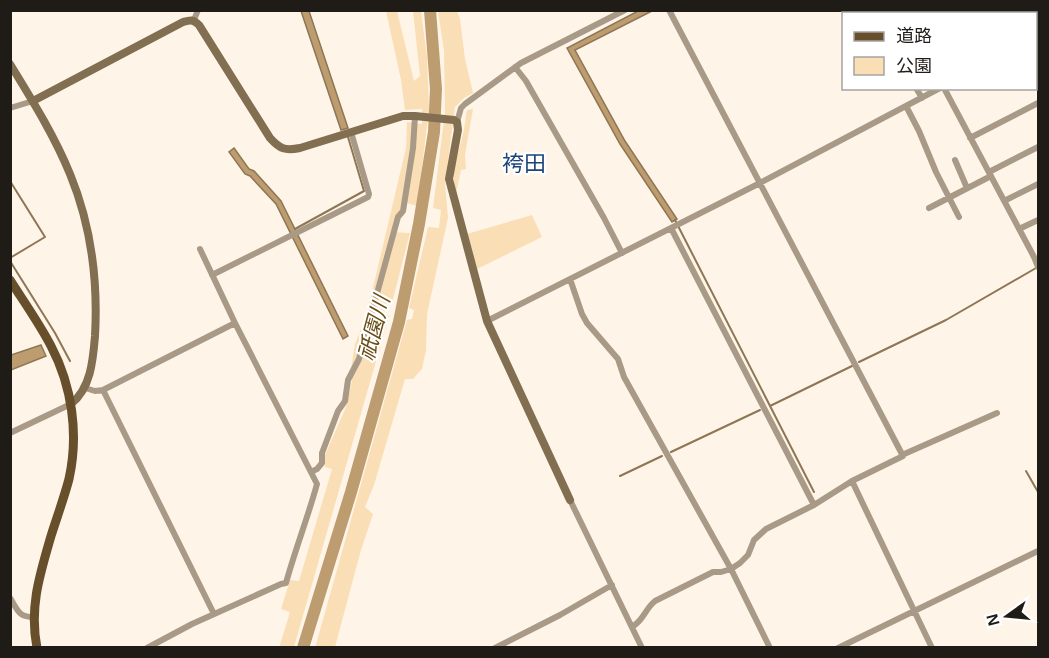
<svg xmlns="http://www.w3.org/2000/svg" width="1049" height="658" viewBox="0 0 1049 658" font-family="Arial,'Noto Sans JP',sans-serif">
<rect width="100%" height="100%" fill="#fef5e8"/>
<path fill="#fadeb6" d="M386,11H397L414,81L420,76L413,11H421L427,56L429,110L417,206L403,202L391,232L410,233L392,303H386L384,313L389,316L294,647L279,648L290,612L281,609L290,580L299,581L332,469L325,467V455L346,407L352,381L350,375L355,344L367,313L406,148L407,122L422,124V109L405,110L401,80Z
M438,11H457L460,19L465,59L473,93L464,98L455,107L445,183L448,218L427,314L426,350L422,369L413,379H405L374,485L365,507L373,514L361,550L335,647L315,648L407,320L412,319L414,310L409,308L428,227L439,228L441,210L433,208L445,112L444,51Z
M473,109L465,155L466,169L461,170L456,193C450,170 458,156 463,134C465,126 465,118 467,110Z
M532,215L542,237L477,269L467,234Z"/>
<path fill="#bd9d70" stroke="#8e7655" stroke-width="1.5" d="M640,10L652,11L575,50L625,141L677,219L672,222L620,144L567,48Z
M301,11H309L348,128L341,130Z
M234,148L249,169L254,171L281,201L348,336L343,339L276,204L250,176L245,174L229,152Z
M41,345L46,356L11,370V355Z"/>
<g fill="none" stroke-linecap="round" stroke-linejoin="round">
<path stroke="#8e7655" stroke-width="2" d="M10,181L45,237L10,258
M675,220L814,492
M295,229L364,191L348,137
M10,261L55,333L70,361
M859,362L946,320L1036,268
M770,406L852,366
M671,452L760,410
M1026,471L1038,492
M620,476L662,456"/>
<path stroke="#bd9d70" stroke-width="12" d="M303,648L351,492L399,322L419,224L434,132L436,89L430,10"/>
<path stroke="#a89a86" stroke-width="6" d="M901,10L902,14
M927,10L929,14
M966,10L967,14
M194,20L198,10
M1036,40L1038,39
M515,67L526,81L604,218L622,253
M916,88L922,98
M944,88L1034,257L1038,267
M906,106L919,131L936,172L959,217
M10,108L33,101
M457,122L461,108L465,104L521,63L625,10
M970,138L1038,103
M955,160L967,188
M989,172L1038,147
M1004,201L1038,184
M929,208L991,176
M671,228L814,505
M1019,229L1038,220
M212,275L368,197L369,194L351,132
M570,279L582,314L587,323L618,359L624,377L731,569L770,648
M487,321L760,183L940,88
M85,388L95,391L103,390L235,323
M103,390L214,614
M10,433L71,404
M902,455L997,413
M311,472L317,469L322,463V453L338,411L345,401L348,380L359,359L398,217L403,211L413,148L415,116
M852,481L932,648
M570,500L642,648
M10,598C18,610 18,617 34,617
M632,627C644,620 645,609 655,601L713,572H721L731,569L740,563L748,555L754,540L766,529L814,505L852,481L903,456L669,10
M147,648L192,624L281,584L286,583C295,550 308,517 317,484L235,323L200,249
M495,648L560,615L612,585
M838,648L1038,551"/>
<path stroke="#826e51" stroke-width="8" d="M10,64C32,100 54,135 70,174C91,225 98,282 95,336C93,360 91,388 71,404
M33,101L183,22C190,20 193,19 199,25L270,138C280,149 285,151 300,148L403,116H415L454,120L457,122L458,130L449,179L487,321L570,500"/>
<path stroke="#674f2b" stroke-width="9" d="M10,280C24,302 39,323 51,346C72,386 79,434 69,479C64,498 57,517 51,536C40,574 29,607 37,648"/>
</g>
<g text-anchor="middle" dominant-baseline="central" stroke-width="4.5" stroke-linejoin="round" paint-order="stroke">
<g font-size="22" fill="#1c4478" stroke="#fff">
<text x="524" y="163">袴田</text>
</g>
<g font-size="22" font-style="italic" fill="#6d4d16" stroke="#fff">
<text transform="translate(374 328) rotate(-75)">祇園川</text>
</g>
</g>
<rect width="1049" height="658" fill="none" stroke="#1f1b16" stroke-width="24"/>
<rect x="842" y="12" width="195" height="78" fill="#ffffff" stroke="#a5a4a2" stroke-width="1.5"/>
<rect x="854" y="32" width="30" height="9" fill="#674f2b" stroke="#a5a4a2" stroke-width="1.5"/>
<text x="896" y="42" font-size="18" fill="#1f1b16">道路</text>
<rect x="854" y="57" width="30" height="18" fill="#fadeb6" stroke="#a5a4a2" stroke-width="1.5"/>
<text x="896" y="72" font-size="18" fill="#1f1b16">公園</text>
<g transform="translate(1007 616) rotate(255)" stroke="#ffffff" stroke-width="4.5" paint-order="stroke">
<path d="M0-4.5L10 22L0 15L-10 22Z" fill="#1f1b16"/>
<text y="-9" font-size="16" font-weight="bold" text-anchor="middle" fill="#1f1b16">N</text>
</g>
</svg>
